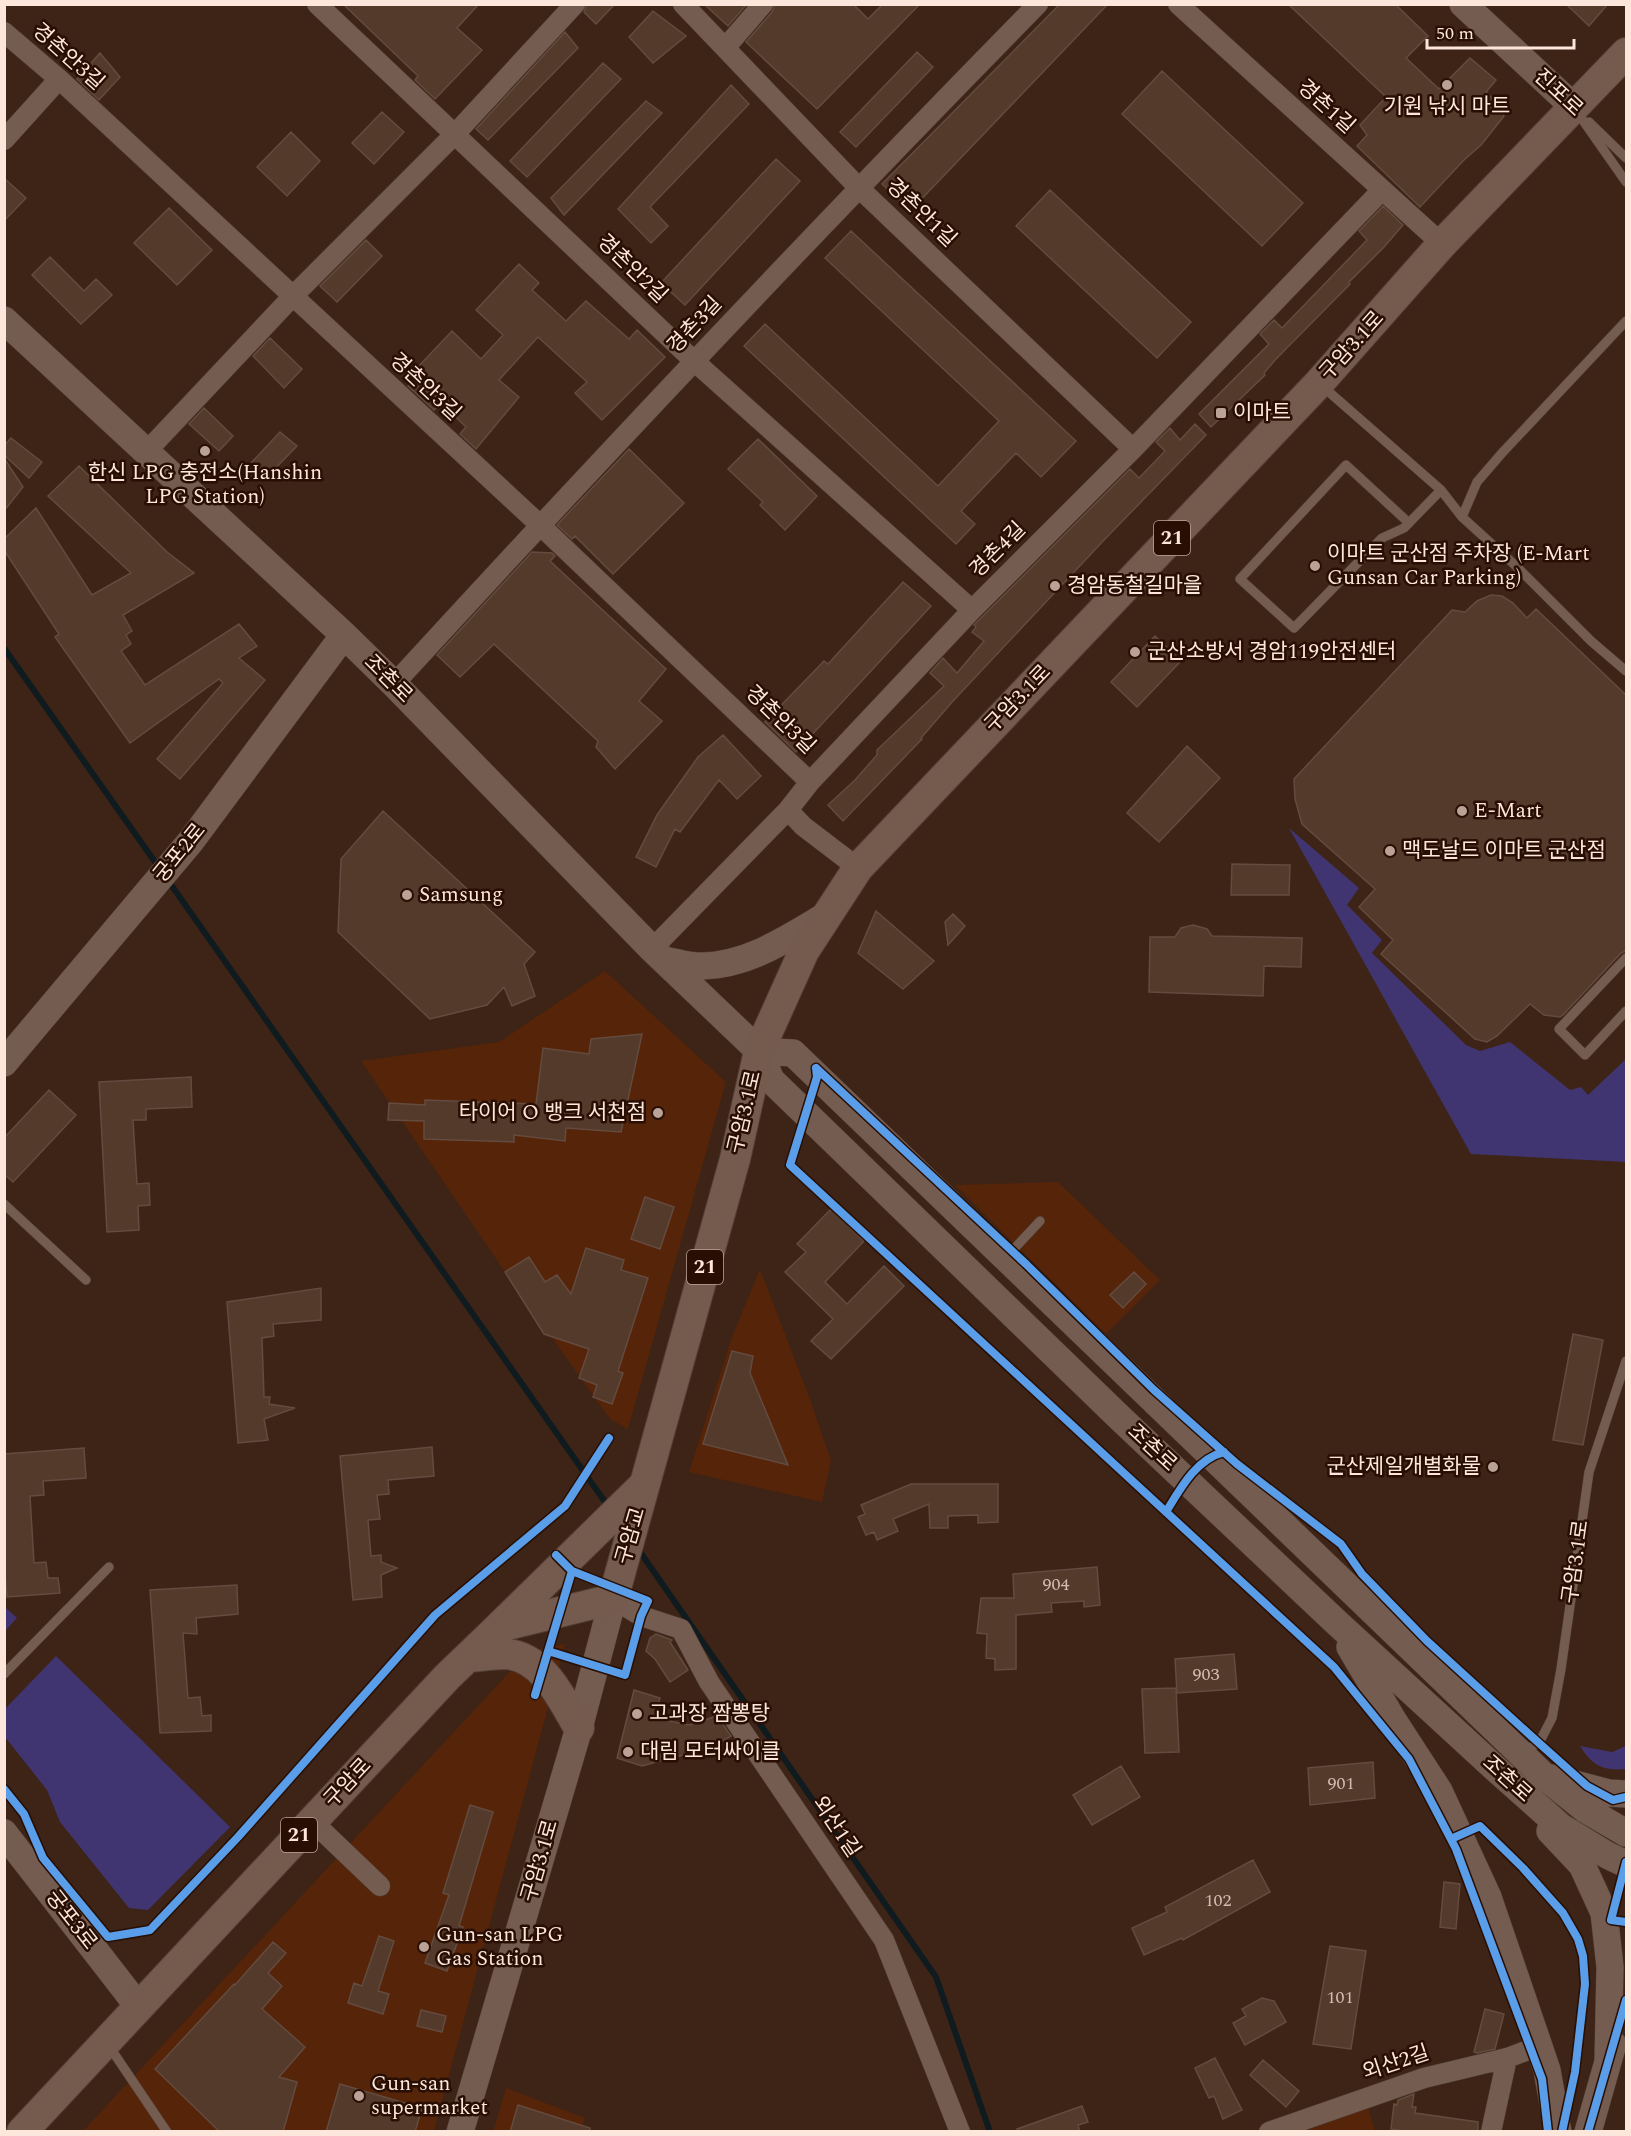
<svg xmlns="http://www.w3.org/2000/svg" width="1631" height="2136" viewBox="0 0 1631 2136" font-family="Spectral,'Noto Sans KR',serif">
<rect width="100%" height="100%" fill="#3d2416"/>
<path fill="#552409" d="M605,971L726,1082L628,1429L610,1419L505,1272L361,1061L499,1042Z
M1058,1182L1160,1280L1106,1334L955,1185Z
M760,1269L810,1399L831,1461L822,1502L689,1472L732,1337Z
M565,1644L434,2131L82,2132L529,1651Z
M506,2088L585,2118L581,2131L493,2132Z
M1368,2107L1375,2131L1298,2132Z"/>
<path fill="#403570" d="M1289,828L1359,888L1347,905L1382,940L1372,953L1466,1045L1480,1051L1510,1042L1570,1090L1581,1087L1588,1095L1626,1059V1162L1471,1154Z
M4,1606L17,1618L5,1631H4Z
M56,1656L230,1827L148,1910L129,1908L60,1822L47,1790L5,1737V1709Z
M1580,1746L1612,1752L1626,1746V1769C1604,1771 1592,1766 1580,1746Z"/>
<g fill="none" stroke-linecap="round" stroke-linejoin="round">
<path stroke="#101b1f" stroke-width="6" d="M4,648L160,869
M167,879L610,1509
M638,1549L936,1977L990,2132"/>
</g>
<path fill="#543a2b" stroke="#644b3f" stroke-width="1.5" d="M343,4H479L457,28L482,50L435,99L415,80L418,76Z
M587,4H615L596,24L584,12Z
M704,4H747L728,26Z
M775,4H853L868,19L883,4H920L817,109L746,42L772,12Z
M1060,4H1108L911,210L882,184Z
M1288,4H1395L1428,36L1406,58L1439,89L1470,58L1496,80L1486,92L1501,107L1504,116L1481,145L1464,160L1420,207L1357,146L1367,135L1360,125L1386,97Z
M1566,4H1608L1589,26Z
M653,11L686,36L653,63L629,37Z
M565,32L578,48L488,140L476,129Z
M917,52L933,67L856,147L840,132Z
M100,53L120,77L99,100L77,79Z
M603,63L621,79L527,177L510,161Z
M1162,71L1303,203L1262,246L1122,114Z
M731,85L749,104L650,207L668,226L651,243L618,209Z
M646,101L662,113L564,215L551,198Z
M382,112L404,132L374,164L352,143Z
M291,132L320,161L287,196L257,167Z
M776,159L800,181L685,305L661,283Z
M4,178L26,198L4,221Z
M1050,190L1191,322L1157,358L1016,226Z
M1383,206L1403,225L1384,247L1349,282L1350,284L1276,359L1264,373L1265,375L1211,427L1199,414L1269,344L1260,334L1274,320L1282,328L1367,240L1359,231Z
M169,208L212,250L177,285L134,243Z
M851,231L1076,441L1041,477L1016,453L961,511L975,524L956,544L744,346L765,324L938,486L999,421L825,258Z
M366,240L382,256L337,302L320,286Z
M50,257L84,291L96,279L112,295L81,324L32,275Z
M519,264L539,283L532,290L566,321L586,301L629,339L637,330L665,357L602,420L575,393L587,382L538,337L499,380L519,397L476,449L460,434L466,427L441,403L434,410L408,386L421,372L417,368L452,331L481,359L503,335L476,310Z
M270,338L302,369L284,388L253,356Z
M204,408L233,436L219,451L189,424Z
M1195,424L1206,435L1105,539L953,701L921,738L922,739L843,821L828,805L855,780L877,755V750L944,686L930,673L943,658L957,673L984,641L972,632L976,627L974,625L1130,469L1139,478L1165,451L1156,442L1170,428L1180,440Z
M280,432L297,446L265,479L250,464Z
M11,438L42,462L29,478L4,455V446Z
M758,439L817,496L785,530L760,505L763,502L728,469Z
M629,449L684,503L613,574L575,536L572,539L557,525Z
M4,458L23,487L4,511Z
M79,466L167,552L194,573L123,615L132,631L126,635L131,644L121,651L145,685L239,624L257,646L239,658L265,680L180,779L157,759L223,683L219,679L130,743L55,637L59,634L4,550V539L36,508L92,595L131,573L48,496Z
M532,552L552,553L555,556L550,561L666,669L639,701L662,721L615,769L596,747L598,741L494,644L460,677L437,655Z
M903,582L931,606L796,752L765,722L824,661L828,664Z
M1491,595L1502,596L1513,603L1527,618L1536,609L1626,695V951L1621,953L1563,1015L1560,1017L1544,1015L1530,1004L1497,1036L1487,1042L1475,1039L1381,954L1393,940L1359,907L1375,889L1302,824L1295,799L1294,779L1452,610L1465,612L1477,601Z
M1155,636L1181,661L1137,707L1111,682Z
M723,735L761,776L737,799L719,780L680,832L675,829L656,867L636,857L657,815L698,757Z
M1187,746L1220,778L1159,842L1127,813Z
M383,811L535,952L524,964L535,996L512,1006L504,987L487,1005L430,1019L338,932L341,859Z
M1232,864L1290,865L1289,895H1231Z
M876,911L934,961L903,989L858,953Z
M953,914L965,926L948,945L945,922Z
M1193,925L1207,929L1212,936L1302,938L1301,967L1264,966L1263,996L1149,992L1150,937H1175L1181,928Z
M642,1034L621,1132L566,1128L565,1141L514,1135V1142L424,1139V1121L388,1120L389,1103L425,1105V1100L536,1104L543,1048L589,1054L591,1039Z
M191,1077L192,1107L146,1109V1120H133L137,1184L149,1183L150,1205L138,1206L139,1230L107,1232L99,1082Z
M49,1090L76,1115L13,1182L4,1174V1138Z
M645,1197L674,1207L660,1249L631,1239Z
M831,1209L864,1241L825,1282L847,1304L884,1266L904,1286L831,1359L811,1341L833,1319L785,1272L806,1252L797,1244Z
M586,1248L624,1260L621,1270L648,1278L618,1371L623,1373L612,1404L593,1397L597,1385L579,1378L589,1349L544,1334L505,1272L529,1257L545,1282L557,1275L571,1294Z
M1134,1272L1146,1284L1123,1308L1110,1295Z
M321,1288V1320L273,1324L274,1336L262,1338L264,1397H270L269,1404L295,1408L264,1419L268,1440L238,1443L227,1302Z
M1573,1334L1603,1340L1583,1445L1553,1440Z
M732,1351L753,1356L750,1373L788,1465L703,1444Z
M432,1447L434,1476L388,1480L389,1494L377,1495L380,1519L368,1520L371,1556L381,1555V1562L397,1568L381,1575L382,1597L353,1600L340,1456Z
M84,1448L86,1478L43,1481L44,1495L30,1496L34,1563L46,1562L48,1578H58L60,1593L7,1597L4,1560V1454Z
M911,1484H998V1522L978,1523V1515L948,1516V1528H930L929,1504L893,1519L898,1531L877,1540L874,1532L866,1535L858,1517L865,1514L861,1505Z
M1097,1567L1100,1605L1084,1607V1601L1051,1603L1052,1612L1016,1615V1669L995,1670V1659L986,1658L987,1634L977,1633L981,1598H1014L1013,1574Z
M237,1585L238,1614L196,1618L197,1634L183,1633L188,1698L200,1697L202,1716L211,1715V1731L160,1733L150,1590Z
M656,1634L672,1640L670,1642L688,1670L670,1682L655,1659L646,1651L650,1638Z
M1234,1654L1237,1689L1177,1693L1175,1659Z
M1176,1688L1179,1752L1145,1753L1142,1689Z
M634,1690L660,1698L654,1718L689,1725L717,1716L731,1736L713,1747L642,1766L617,1758Z
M1373,1762L1375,1798L1310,1805L1308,1768Z
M1121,1766L1140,1797L1092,1825L1073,1795Z
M470,1805L493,1812L459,1926L463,1927L447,1971L425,1963L449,1895L443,1893Z
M1253,1860L1270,1892L1183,1940L1182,1938L1144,1955L1132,1928L1167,1912L1165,1907Z
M1444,1882L1460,1884L1456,1929L1440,1927Z
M379,1936L394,1941L378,1991L389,1994L383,2014L348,2003L354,1983L362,1986Z
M273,1942L286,1953L268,1973L282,1986L262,2009L305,2047L279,2077L297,2082L283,2132H220L155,2069L234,1984L235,1985Z
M1330,1946L1366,1951L1351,2049L1313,2044Z
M1262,1998L1274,2001L1286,2022L1245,2045L1233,2023L1246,2016L1242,2009Z
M1485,2009L1504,2014L1495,2049L1477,2053L1474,2052Z
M421,2010L446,2016L442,2032L417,2026Z
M1215,2058L1242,2110L1223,2119L1214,2096L1209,2098L1195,2068Z
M1263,2060L1299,2091L1286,2107L1250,2075Z
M340,2084L422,2108L415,2132H326Z
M1414,2094L1412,2107H1416L1415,2113L1478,2122V2132H1409L1391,2129L1394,2104L1397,2105L1398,2100Z
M518,2105L590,2128V2132H510Z
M1082,2106L1088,2122L1078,2125L1080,2132H1018L1017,2129Z"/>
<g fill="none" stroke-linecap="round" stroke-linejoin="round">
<defs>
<path id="lane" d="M1577,112L1626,182
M1589,122L1626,158
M1321,385L1441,490L1462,517L1516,566L1591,641L1626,671
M1462,517L1477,482L1502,453L1626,321
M1409,523L1346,465L1240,579L1294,628L1382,538L1404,528L1441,490
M1626,958L1559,1029L1585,1055L1626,1011
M4,1204L86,1280
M1006,1252L1012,1251L1040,1221
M4,1674L109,1567
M1523,1751L1539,1743L1552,1718L1561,1669L1589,1472L1626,1361
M109,2046L167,2132"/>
<path id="street" d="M317,4L694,361L972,610
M683,4L858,187L1133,449
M1178,4L1442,244
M4,32L59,79L540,525L810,782
M725,48L763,4
M4,140L59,79
M146,452L292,297L455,134L575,4
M394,684C605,454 819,227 1038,4
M788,810L803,826L858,868
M652,949L788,810L810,782L972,610L1133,449L1382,190
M613,1599L641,1616L681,1629L709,1682L884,1940L960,2132
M312,1821L380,1886
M1269,2132L1424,2078L1507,2058L1539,2046
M1491,2132L1507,2058"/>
<path id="secondary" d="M1463,4L1574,107
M4,320L344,635L394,684L652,949L759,1051L771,1080L1119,1417L1336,1622L1496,1769L1561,1827L1607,1855L1626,1864
M664,960C676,962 690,967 702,966C749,965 788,938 827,915
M759,1051L793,1053L1544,1776L1585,1809L1626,1833
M4,1063L191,841L344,635
M1350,1647L1393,1720L1439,1791L1488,1897L1547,2070L1558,2132
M1552,1778L1609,1793L1626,1794
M1550,1831L1582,1865L1604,1913L1610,1967L1608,2060
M4,1833L138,2006
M460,2132L579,1728L613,1599
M1588,2132L1613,2044"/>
<path id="primary" d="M500,1626L644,1485
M468,1657C481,1656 494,1654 506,1654C544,1657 562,1700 579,1728
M22,2132L447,1677L499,1627L613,1599L735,1159L759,1051L804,951L858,868L1319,383L1442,244L1626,53"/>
</defs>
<use href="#lane" stroke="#513f36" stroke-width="10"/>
<use href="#street" stroke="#513f36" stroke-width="21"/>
<use href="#secondary" stroke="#513f36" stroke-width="28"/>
<use href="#primary" stroke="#513f36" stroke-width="32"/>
<use href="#lane" stroke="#745c50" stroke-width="9"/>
<use href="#street" stroke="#745c50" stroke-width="20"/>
<use href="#secondary" stroke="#745c50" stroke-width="27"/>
<use href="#primary" stroke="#755b4e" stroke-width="30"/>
<defs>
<path id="cycleway" d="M816,1068L817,1077L790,1165L1334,1667L1409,1759L1456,1849L1542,2079L1548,2132
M816,1068L1026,1264L1154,1390L1237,1464L1341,1544L1362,1574L1427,1641L1530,1735L1587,1786L1613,1800L1626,1797
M1166,1512C1180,1489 1196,1459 1224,1452
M548,1651L625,1675L641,1616L648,1601L572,1571L556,1555
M535,1695L572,1571
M4,1789L24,1814L43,1858L108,1937L150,1930L238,1837L435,1615L565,1506L609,1438
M1451,1839L1480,1826L1523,1868L1563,1913L1578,1939L1583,1956L1585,1984L1575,2072L1562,2132
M1626,1862L1611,1920L1626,1922
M1588,2132L1626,2000"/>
</defs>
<use href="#cycleway" stroke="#280e03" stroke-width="11"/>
<use href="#cycleway" stroke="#5a9eea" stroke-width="8"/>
</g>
<g fill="#baa296" stroke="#280e03" stroke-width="2">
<circle cx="1447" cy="85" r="6"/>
<rect x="1215" y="407" width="12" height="12" rx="3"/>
<circle cx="205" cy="451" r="6"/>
<circle cx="1315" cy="566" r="6"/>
<circle cx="1055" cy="586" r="6"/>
<circle cx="1135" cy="652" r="6"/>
<circle cx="1462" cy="811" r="6"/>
<circle cx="1390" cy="851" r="6"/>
<circle cx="407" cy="895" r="6"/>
<circle cx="658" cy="1113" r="6"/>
<circle cx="1493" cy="1467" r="6"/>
<circle cx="637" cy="1714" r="6"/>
<circle cx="628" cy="1752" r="6"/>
<circle cx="424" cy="1947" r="6"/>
<circle cx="359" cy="2096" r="6"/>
</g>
<g text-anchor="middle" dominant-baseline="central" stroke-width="5" stroke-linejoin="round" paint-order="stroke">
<g font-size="18" fill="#d3bbaf">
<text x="1056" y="1584">904</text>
<text x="1206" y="1674">903</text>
<text x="1341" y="1783">901</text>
<text x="1218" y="1900">102</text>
<text x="1340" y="1997">101</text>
</g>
<g fill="#280e03" stroke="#bda59a" stroke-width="1.5">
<rect x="1154" y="521" width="36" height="34" rx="4.5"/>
<rect x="687" y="1250" width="36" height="34" rx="4.5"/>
<rect x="281" y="1818" width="36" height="34" rx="4.5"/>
</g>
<g font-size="20" font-weight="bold" fill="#fde6db">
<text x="1172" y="538">21</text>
<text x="705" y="1267">21</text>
<text x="299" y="1835">21</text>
</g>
<g font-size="21" fill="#fde6db" stroke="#280e03">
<text transform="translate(68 57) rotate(42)">경촌안3길</text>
<text transform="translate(1558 93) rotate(43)">진포로</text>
<text transform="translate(1326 107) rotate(42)">경촌1길</text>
<text transform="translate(921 213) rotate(44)">경촌안1길</text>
<text transform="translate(632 269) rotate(44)">경촌안2길</text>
<text transform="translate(695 325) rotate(-47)">경촌3길</text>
<text transform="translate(1352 346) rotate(-48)">구암3.1로</text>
<text transform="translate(425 387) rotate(43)">경촌안3길</text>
<text transform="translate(998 550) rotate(-45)">경촌4길</text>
<text transform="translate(388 679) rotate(45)">조촌로</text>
<text transform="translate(1018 699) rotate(-46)">구암3.1로</text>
<text transform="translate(780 720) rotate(44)">경촌안3길</text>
<text transform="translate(180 853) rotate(-51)">궁포2로</text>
<text transform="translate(745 1112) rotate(-77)">구암3.1로</text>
<text transform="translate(1152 1448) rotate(43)">조촌로</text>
<text transform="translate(631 1536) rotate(-74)">구암교</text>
<text transform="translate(1576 1562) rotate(-82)">구암3.1로</text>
<text transform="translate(1507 1779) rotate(42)">조촌로</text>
<text transform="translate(348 1783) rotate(-47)">구암로</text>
<text transform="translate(836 1827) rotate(56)">외산1길</text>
<text transform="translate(540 1861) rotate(-74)">구암3.1로</text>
<text transform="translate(71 1920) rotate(52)">궁포3로</text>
<text transform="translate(1396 2063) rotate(-18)">외산2길</text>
</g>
<g font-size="21" fill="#fde6db" stroke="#280e03" text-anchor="start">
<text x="1447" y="107" text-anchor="middle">기원 낚시 마트</text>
<text x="1233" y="413">이마트</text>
<text x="205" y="473" text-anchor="middle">한신 LPG 충전소(Hanshin<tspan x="205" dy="24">LPG Station)</tspan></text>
<text x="1327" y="554">이마트 군산점 주차장 (E-Mart<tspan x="1327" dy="24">Gunsan Car Parking)</tspan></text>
<text x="1067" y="586">경암동철길마을</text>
<text x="1147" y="652">군산소방서 경암119안전센터</text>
<text x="1474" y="811">E-Mart</text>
<text x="1402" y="851">맥도날드 이마트 군산점</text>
<text x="419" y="895">Samsung</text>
<text x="646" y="1113" text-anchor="end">타이어 O 뱅크 서천점</text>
<text x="1481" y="1467" text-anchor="end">군산제일개별화물</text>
<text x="649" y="1714">고과장 짬뽕탕</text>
<text x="640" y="1752">대림 모터싸이클</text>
<text x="436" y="1935">Gun-san LPG<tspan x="436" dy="24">Gas Station</tspan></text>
<text x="371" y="2084">Gun-san<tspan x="371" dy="24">supermarket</tspan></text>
</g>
</g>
<rect width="1631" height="2136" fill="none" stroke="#fde6db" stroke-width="12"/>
<path d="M1427 39v9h147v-9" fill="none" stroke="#fde6db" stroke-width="3"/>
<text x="1436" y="39" font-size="18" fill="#fde6db" stroke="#280e03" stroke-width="4.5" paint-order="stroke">50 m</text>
</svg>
